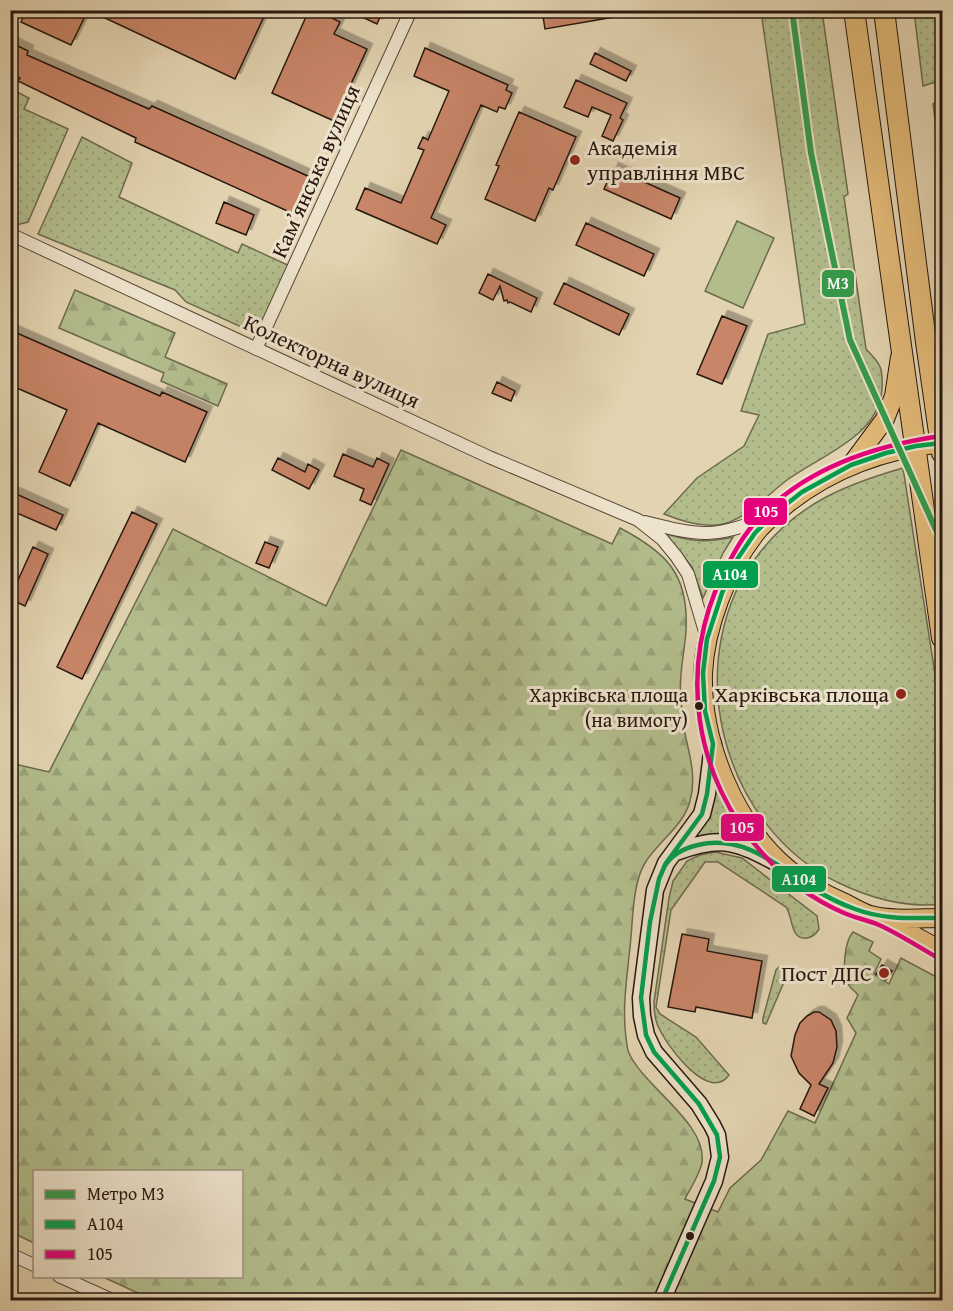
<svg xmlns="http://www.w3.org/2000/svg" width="953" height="1311" viewBox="0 0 953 1311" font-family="'Gentium Book Plus',serif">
<defs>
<pattern id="grass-dots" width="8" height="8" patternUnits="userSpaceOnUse" patternTransform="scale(1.5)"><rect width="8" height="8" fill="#b3bd8c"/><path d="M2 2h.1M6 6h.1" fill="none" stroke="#9aa278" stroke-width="1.8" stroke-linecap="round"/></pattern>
<pattern id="forest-firs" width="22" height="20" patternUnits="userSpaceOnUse" patternTransform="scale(1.5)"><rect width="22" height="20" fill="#b3bd8c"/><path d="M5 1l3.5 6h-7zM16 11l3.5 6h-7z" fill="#9aa278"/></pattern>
<filter id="shadow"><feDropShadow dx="5.5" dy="-5.5" stdDeviation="0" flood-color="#0004"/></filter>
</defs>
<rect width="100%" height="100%" fill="#e3d4b1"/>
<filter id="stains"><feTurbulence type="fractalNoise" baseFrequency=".00333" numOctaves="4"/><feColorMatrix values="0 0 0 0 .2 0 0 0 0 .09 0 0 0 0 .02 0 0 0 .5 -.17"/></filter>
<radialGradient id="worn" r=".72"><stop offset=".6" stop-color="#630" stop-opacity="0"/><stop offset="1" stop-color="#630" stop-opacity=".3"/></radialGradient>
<path fill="url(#grass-dots)" stroke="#6d6a4e" stroke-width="1.5" d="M761,11H822L848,194L844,197L866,349C881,364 883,368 882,389C879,436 822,455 790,478C768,493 745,522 718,525C699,527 681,521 664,514L697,478L744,446L759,415L741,411L768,334L805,324Z
M914,11H942V80L923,86Z
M11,89L29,98L24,109L68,129L28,222L16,225L10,223Z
M942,99V174L933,104Z
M82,137L132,163L119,197L238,253L242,244L292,267L263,322L248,330L186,302L175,290L38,234Z
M903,468L942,719V904C908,908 873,899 841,884C720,828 677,656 761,551C799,503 847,484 903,468Z
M664,533C691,542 706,543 733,537L723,553L703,598L692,567Z
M715,786L731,817L748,840L723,834L694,838Z
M715,852L742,858L817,916L819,929C816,934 813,937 807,938C790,941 793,916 786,907L718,862H705L671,910L656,1007L660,1014L696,1037L729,1075C709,1103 668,1047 660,1030C655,1022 654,1012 654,1002L669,898L673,881L687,861L700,855Z
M779,967L786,969L787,975L766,1024L763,1023V1018L776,970Z"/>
<path fill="url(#forest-firs)" stroke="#6d6a4e" stroke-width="1.5" d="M75,290L175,333L165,357L227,384L218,406L161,381L164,373L59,328Z
M401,450L612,544L620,528C666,552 689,574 686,630C685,652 678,675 681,698C682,708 682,719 684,729C689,754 697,776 690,801C683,827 658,841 645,863C632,884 633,923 630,947C627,978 622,1007 626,1038C627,1043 627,1051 630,1055C646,1088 707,1124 702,1162C701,1172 690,1189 685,1199L718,1212L730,1188L761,1160L788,1111L815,1123L856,1033L847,1018L858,995C855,991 850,988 848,984C842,973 844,942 853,932L873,942L869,951L881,959L874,974L889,984L901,958L942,980V1300H153L103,1277L242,1276V1172H34V1243L11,1232L10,763L49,772L173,529L326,606Z"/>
<path fill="#b3bd8c" stroke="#6d6a4e" stroke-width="1.5" d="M737,221L774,238L743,308L705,291Z"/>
<path fill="#c88567" stroke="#27170f" stroke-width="1.5" filter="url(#shadow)" d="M26,10H88L71,45L21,22Z
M88,10H267L235,79Z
M309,10H316L340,22L334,34L367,49L334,121L272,93Z
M347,10H383L377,24Z
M542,10H620V16L545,29Z
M10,42L28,51L27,55L149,109L152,106L310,177L294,214L135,142L136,138L18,81L20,78L10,74Z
M425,48L508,85L506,90L512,93L505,109L499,107L497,112L481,105L431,218L446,225L437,244L356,209L365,188L401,203L424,150L418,148L423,137L428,140L449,91L414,76Z
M595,53L631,71L626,81L590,64Z
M576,80L627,103L620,118L623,120L613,141L602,136L611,115L592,107L588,117L564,107Z
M519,112L576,137L553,190L549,188L535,221L485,199L499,166L496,165Z
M613,168L680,198L671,219L604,189Z
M224,202L254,215L246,235L216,223Z
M586,223L654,254L644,276L576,245Z
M488,274L537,298L531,312L510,302L508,303L507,300L504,301L500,286L493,300L479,293Z
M564,283L629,314L619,335L554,304Z
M722,316L747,326L722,384L697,374Z
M10,330L160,396L162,392L207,412L185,462L98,423L70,486L39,472L67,410L10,385Z
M497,382L515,391L511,401L492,393Z
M343,454L373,467L377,458L389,464L371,505L360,500L364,489L334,476Z
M278,458L305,472L308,464L319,470L309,489L272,470Z
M14,493L63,515L56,530L10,510V500Z
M132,512L157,524L82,679L57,667Z
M265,542L278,547L269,568L256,563Z
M33,547L48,554L25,606L10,599V598Z
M682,934L709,939L707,951L762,961L752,1018L696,1007L695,1012L668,1007Z
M882,965L892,971L886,980L876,974Z
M814,1012H819L831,1020L836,1031L837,1047L833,1063L819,1084L828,1088L814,1116L800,1109L811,1085L799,1073L791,1056L795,1035L800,1023L807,1016Z"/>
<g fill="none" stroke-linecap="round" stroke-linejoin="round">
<defs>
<path id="minor" d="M10,234L489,457L638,520L662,539L676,556L688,574L706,635
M256,349L411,10
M645,522C700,536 714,539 767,517
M10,1254L34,1265
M59,1276L112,1300"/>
<path id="secondary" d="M676,852C723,835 736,841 779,864
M662,1300L714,1181L720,1157L717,1135L712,1125L699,1104L654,1052L646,1035L642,1016L641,998L655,890L666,863L702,814L707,794L713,744"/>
<path id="primary" d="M928,346L942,373
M942,443C886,449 833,468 788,503C776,513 764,522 755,534C727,570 705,628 703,673C701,742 735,824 787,868C805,884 824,894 845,903C853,907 861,912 870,915C892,921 920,918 942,918
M851,465L885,419L894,396L900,357
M884,919L942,951"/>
<path id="trunk" d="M854,10L942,638
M884,10L926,342L942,453"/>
</defs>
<use href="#minor" stroke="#564638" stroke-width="14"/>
<use href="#secondary" stroke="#27170f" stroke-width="19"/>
<use href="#primary" stroke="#27170f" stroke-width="20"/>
<use href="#trunk" stroke="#27170f" stroke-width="22"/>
<use href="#minor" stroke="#ede3cc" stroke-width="12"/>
<use href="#secondary" stroke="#ede3cc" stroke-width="16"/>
<use href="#primary" stroke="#e2ba78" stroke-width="18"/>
<use href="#trunk" stroke="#e2ba78" stroke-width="20"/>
<defs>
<path id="bus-1" d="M664,867C672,854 684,848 698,845C744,834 778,866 814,889C827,897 841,904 855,909C884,920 912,918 942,918
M662,1300L714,1181L720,1157L717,1135L699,1104L654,1052L646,1035L641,998L650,922L659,879L666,863L702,814L707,794L713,744L705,711L703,673L707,639L722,593L738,558L755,533L774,514L802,492L851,465L886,453L916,446L942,443"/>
<path id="bus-2" d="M938,958C919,947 899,934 879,925C868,920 855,918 844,913C814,900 786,880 764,855C693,778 677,665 724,572C736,548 748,527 768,509C815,465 878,445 941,436"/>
</defs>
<use href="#bus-1" stroke="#ede3cc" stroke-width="9"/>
<use href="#bus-2" stroke="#ede3cc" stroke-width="9"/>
<use href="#bus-1" stroke="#029f4e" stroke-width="4.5"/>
<use href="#bus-2" stroke="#e5007d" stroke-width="4.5"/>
<defs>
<path id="metro-1" d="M792,10L811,153L850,340L936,530L942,539"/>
</defs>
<use href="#metro-1" stroke="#ede3cc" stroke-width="10"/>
<use href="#metro-1" stroke="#349c4b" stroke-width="6"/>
</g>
<g fill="#8f2418" stroke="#ede3cc" stroke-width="2">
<circle cx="575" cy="160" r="6"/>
<circle cx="901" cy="694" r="6"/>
<circle cx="884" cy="973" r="6"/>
</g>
<g fill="#27170f" stroke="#ede3cc" stroke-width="2">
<circle cx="699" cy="706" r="5"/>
<circle cx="690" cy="1236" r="5"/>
</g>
<g text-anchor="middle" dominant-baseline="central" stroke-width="6" stroke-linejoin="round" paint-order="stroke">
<g font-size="20" fill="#27170f" stroke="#ede3cc" text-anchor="end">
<text x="688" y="694">Харківська площа<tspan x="688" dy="25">(на вимогу)</tspan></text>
</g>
<g font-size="22" fill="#27170f" stroke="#ede3cc" text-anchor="end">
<text x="587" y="147" text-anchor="start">Академія<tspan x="587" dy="25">управління МВС</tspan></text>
<text x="889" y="694">Харківська площа</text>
<text x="872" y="973">Пост ДПС</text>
</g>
<g font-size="22" fill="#27170f" stroke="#ede3cc">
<text transform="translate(315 171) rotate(-66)">Камʼянська вулиця</text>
<text transform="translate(332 361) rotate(25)">Колекторна вулиця</text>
</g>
</g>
<g stroke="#ede3cc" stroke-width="2">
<rect x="821" y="269" width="34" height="29" rx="6" fill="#349c4b"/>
<rect x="743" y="497" width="45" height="29" rx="6" fill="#e5007d"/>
<rect x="702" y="560" width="57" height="29" rx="6" fill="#029f4e"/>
<rect x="720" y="813" width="45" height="29" rx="6" fill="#e5007d"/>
<rect x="771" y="865" width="56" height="28" rx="6" fill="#029f4e"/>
</g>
<g font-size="16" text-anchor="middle" font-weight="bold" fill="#fff">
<text x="838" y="289">M3</text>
<text x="766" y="517">105</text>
<text x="730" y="580">А104</text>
<text x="742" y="833">105</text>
<text x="799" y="885">А104</text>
</g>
<rect width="953" height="1311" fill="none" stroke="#e3d4b1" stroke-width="36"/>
<rect x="12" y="12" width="929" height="1287" fill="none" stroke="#27170f" stroke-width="3"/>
<rect x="18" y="18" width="917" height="1275" fill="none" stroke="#27170f" stroke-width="1.5"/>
<rect x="33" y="1170" width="210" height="108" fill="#ede3cc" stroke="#9e9180" stroke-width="1.5"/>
<rect x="45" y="1190" width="30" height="9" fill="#349c4b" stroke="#9e9180" stroke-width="1.5"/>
<text x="87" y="1200" font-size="18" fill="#27170f">Метро M3</text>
<rect x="45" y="1220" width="30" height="9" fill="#029f4e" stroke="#9e9180" stroke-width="1.5"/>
<text x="87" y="1230" font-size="18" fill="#27170f">А104</text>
<rect x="45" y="1250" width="30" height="9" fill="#e5007d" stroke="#9e9180" stroke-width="1.5"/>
<text x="87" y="1260" font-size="18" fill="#27170f">105</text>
<rect width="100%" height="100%" filter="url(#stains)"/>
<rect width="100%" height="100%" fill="url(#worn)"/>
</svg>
